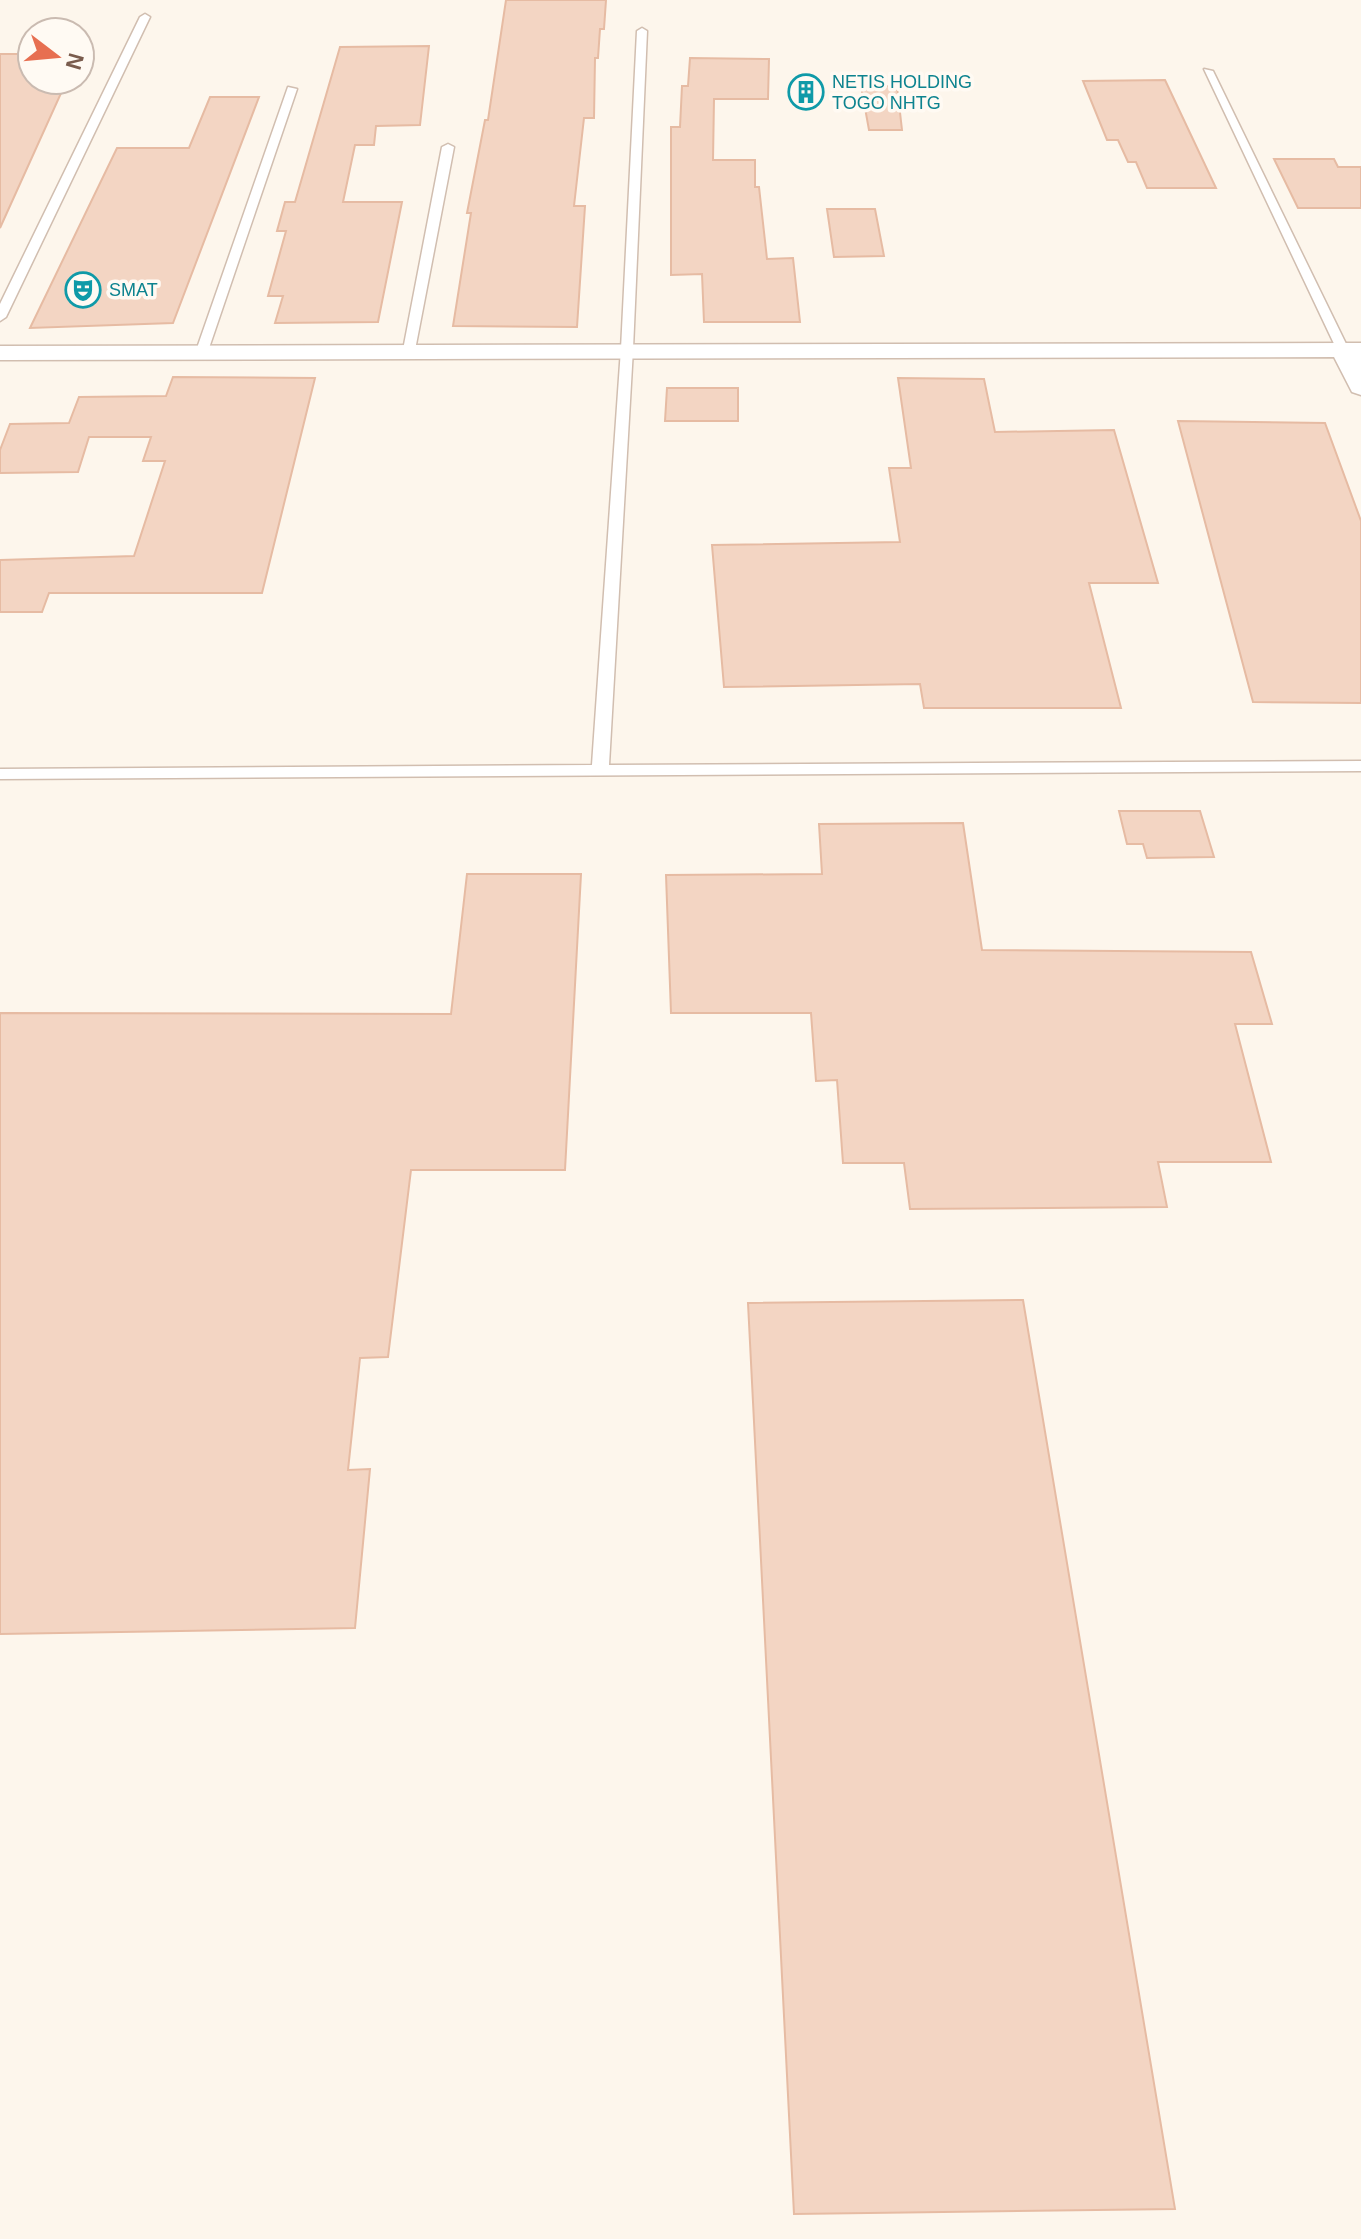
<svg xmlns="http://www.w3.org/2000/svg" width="1361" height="2239" viewBox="0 0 1361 2239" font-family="Arial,sans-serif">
<rect width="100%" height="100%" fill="#fdf6ec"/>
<path fill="#f3d5c3" stroke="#e6bba3" stroke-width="2" d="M506,0H606L604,29H600L598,58H595L594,118H584L574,206H585L577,327L453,326L471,213H467L485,120H488Z
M429,46L420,125L376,126L374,145H355L343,202H402L378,322L275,323L283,296H268L286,231H277L285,202H295L340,47Z
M0,54H32V80H67L0,228Z
M690,58L769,59L768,99H714L713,160H755V187H759L767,259L793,258L800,322H704L702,274L671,275V127H680L682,86H688Z
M1165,80L1216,188H1147L1136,162H1128L1118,140H1107L1083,81Z
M861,86H897L902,130H869Z
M210,97H259L173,323L30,328L117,148H189Z
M1274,159H1334L1338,167H1361V208H1298Z
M827,209H875L884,256L834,257Z
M173,377L315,378L262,593H49L42,612H0V560L134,556L165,461H143L151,437H89L78,472L0,473V450L10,424L69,423L79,397L166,396Z
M898,378L984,379L995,432L1114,430L1158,583H1089L1121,708H924L920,684L724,687L712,545L900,542L889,468H911Z
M667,388H738V421H665Z
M1178,421L1325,423L1361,521V703L1253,702Z
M1119,811H1200L1214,857L1147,858L1143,844H1127Z
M963,823L982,950L1251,952L1272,1024H1235L1271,1162H1158L1167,1207L910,1209L904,1163H843L837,1080L816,1081L811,1013H671L666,875L822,874L819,824Z
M467,874H581L565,1170H411L388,1357L360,1358L348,1470L370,1469L355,1628L0,1634V1013L451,1014Z
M1023,1300L1175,2209L794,2214L748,1303Z"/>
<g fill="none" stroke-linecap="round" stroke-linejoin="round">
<defs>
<path id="service" d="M145,14L150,17L6,317L0,321V304L140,17Z
M642,28L647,31L633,349L609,765L1361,761V771L0,779V769L592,765L621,349L637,31Z
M1204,69L1213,71L1349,350L1348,353L1337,350Z
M288,87L297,89L208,351L197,354L196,351Z
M448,144L454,147L415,350L409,354L403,350L442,147Z"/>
<path id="minor" d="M1343,343H1361V395L1352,392L1334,357L0,360V346Z"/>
</defs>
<use href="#service" stroke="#d1beb0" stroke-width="3"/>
<use href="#minor" stroke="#d1beb0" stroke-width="3"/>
<use href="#service" fill="#fff" fill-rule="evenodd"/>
<use href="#minor" fill="#fff" fill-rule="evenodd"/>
</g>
<defs>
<symbol id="building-ring" viewBox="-11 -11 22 22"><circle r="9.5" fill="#fffaf3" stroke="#0f9aa8" stroke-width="1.5"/><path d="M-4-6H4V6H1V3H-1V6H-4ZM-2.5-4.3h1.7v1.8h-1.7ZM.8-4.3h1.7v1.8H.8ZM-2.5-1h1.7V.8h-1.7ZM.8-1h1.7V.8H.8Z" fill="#0f9aa8"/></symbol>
<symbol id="theatre-ring" viewBox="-11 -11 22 22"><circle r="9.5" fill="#fffaf3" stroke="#0f9aa8" stroke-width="1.5"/><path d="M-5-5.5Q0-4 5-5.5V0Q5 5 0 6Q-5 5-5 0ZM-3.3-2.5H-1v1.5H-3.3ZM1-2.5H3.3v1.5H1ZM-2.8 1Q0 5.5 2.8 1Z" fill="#0f9aa8"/></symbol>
</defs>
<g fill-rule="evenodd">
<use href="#building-ring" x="786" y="72" width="40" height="40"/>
<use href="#theatre-ring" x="63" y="270" width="40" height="40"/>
</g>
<g text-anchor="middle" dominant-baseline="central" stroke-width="7" stroke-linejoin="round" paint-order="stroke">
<g font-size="18" fill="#0d838f" stroke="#fffaf3" text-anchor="start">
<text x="832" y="82">NETIS HOLDING<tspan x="832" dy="21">TOGO NHTG</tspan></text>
<text x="109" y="290">SMAT</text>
</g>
</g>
<g transform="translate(56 56) rotate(106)"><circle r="38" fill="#fffaf3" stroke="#cabbb1" stroke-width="2"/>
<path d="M0-6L14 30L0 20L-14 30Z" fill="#e76f51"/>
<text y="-12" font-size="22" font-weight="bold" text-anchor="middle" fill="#7a5c4d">N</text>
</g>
</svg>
